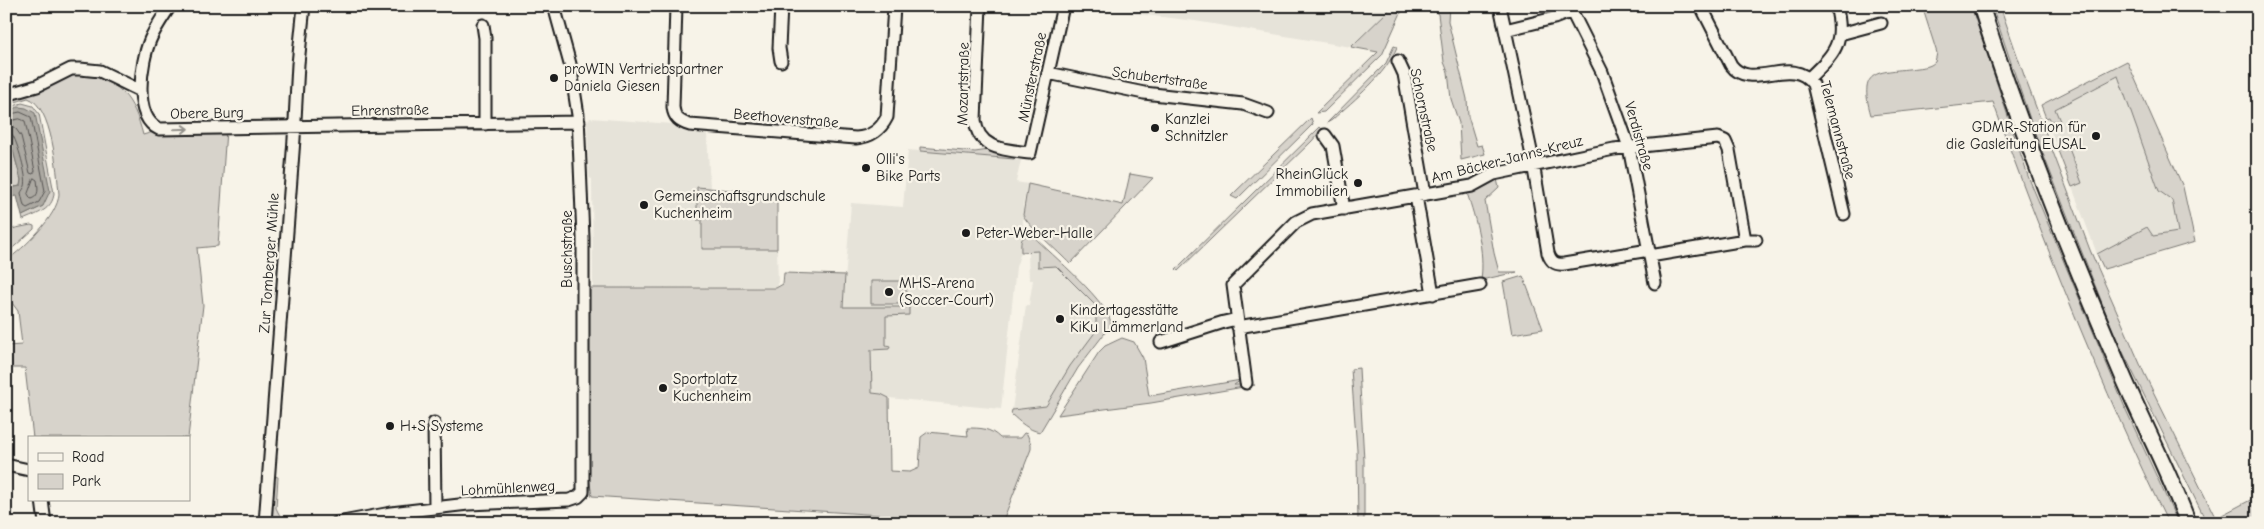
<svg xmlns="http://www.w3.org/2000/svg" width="2264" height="529" viewBox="0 0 2264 529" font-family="'Comic Neue',sans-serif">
<rect width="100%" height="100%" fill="#f7f3e8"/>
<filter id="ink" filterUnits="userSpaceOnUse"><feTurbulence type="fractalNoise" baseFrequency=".02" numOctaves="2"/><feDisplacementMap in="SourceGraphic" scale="10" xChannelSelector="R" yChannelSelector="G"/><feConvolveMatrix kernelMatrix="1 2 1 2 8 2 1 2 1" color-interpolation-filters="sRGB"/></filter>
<g filter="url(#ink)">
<path fill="#e6e3d9" d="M1073,6H1393L1351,47L1195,21Z
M2118,76L2159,191L2172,200L2178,232L2153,236L2147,227L2097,254L2072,187L2082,183L2065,135L2057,148L2046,118L2049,116L2059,121L2055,109Z
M590,118L673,124L683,131L707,133L710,188L697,187V220H702V249H777L778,287L593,288L592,179L589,178L587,121Z
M908,150L1021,160L1016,182L1028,184L1023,205V237L1021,241V252L1016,267L1001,409L889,398L881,394L872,393L871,349L886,345V316H900L843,307L851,203L903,207Z
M1038,251L1055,266L1096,306V331L1045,406L1012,410L1026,305H1029L1033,280H1029L1028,252Z"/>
<path fill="#d7d3cb" stroke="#7a7874" d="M1393,6H1404L1382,55L1324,112L1316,113L1378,52L1351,47Z
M1428,6H1449L1448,21L1467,99L1468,116L1477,146L1482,145L1485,154L1461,160L1459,123L1451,99L1448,72L1444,62L1438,14Z
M1922,6H1971L2028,176L2126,410L2178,523H2168C2101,386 2044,245 1993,102L1871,115C1857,67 1879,73 1917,68C1924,67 1930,67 1935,62L1937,53Z
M1992,6H2000L2025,78L2090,250L2144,373L2218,523H2207L2115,336L2034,131Z
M1394,46L1397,47C1385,76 1356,98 1332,120L1327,123L1386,63Z
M2127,61L2183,187L2195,242L2104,269L2097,254L2147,227L2153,236L2178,232L2172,200L2159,191L2118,76L2055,109L2060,121H2051L2049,117L2046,118L2041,105Z
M80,74C119,78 134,99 143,135L153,132L226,130L218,246L197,248L203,305L188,438H33L25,368H6V346L22,345L18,311L6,295V261C24,248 58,216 59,194C57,171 52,106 28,98L6,105V99L65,77Z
M22,103L33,106L39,114L54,193C53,210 36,214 23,220L22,216L43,206L11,109L6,111V109Z
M1311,118L1313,124L1237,199L1231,196Z
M1320,127L1322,129L1312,141L1178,271L1176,269Z
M2064,135L2082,183L2072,187L2057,148Z
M7,137L11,143L21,180L20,186L6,189Z
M920,147L975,152L989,150L1015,156L1014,159L920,151Z
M1130,174L1153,178L1070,264C1059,252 1028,226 1023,215L1028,184L1123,205Z
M1497,179L1499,188L1485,201L1494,253L1499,272H1517L1481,280C1485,251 1476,220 1467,193L1480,189Z
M697,187L777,194V249H702V220H697Z
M31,225L34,226V229L6,254V237L8,236V232H11V229Z
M1029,235L1034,237C1049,252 1113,306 1111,325L1078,368L1040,432C1028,430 1020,422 1011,414L1012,410L1046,406L1070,366L1096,331V306L1056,266L1038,267V251L1021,252C1021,244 1019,237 1029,235Z
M784,273L845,275L843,307H909V315L886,316V345L890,346L889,349L871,350L872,393L881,394L889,398L890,471L910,472L919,468L921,437L928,432L968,436L967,428C981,428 990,428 1000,438H1020L1024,433L1027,434L1031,444V449L1002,523L592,496L589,478L587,288H776L783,284Z
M1523,276L1543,329L1512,334L1503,282Z
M871,281H906V304H871Z
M1122,338L1134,342L1143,358L1149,396L1241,380L1234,385H1255L1151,403L1058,415L1099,352L1105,346Z
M1359,368L1364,461V523H1358L1357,450L1351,369Z
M274,476L278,477L276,508L281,518L294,523H271Z
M2258,496V523H2226L2222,515Z"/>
<path fill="#aca9a2" stroke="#72716c" d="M19,107L26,108L35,113L50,191L43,206L22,216L17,196L6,198V189L20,186L21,180L11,143L6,137V111Z"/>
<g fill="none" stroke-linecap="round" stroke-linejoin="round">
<path stroke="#565452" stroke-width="1" d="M6,115L20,112L31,117L45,191L39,202L27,208L24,206L21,193C21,192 25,187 25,186C28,178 17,141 12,134L6,132
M20,119L25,121L35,171L33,174L30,173L21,136L16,129L9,124L10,121Z
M34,178L37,180C38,188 40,196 31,199L28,194Z"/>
<defs>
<path id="minor" d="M170,6C163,17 155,28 150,40C141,62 132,116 159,129L579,122
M676,6L673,107C674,118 680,122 690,125L856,138C871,137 881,129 887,117L894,6
M980,6L975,120C978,150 1006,150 1030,153L1063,6
M1500,6L1531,151L1548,253C1551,262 1555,265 1564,264L1649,250
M1569,6L1602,72L1629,147L1655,283
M1701,6L1731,65C1751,92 1792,54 1813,84L1844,214
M483,25L485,38V124
M1505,30L1554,18L1572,11
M1840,34L1881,23
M781,61L779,48L781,6
M1398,61L1404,74L1425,194
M1048,73L1144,93L1243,104L1268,113
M1809,78C1834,54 1846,43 1836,6
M6,95L37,86L71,69H80L100,71L141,91
M1325,135L1333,146L1344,209
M1416,196L1433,294
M1650,256L1745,240H1756
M1238,327L1480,285
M1161,342L1224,322L1237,319
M1246,383L1233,285L1296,222L1312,214L1472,186L1494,174L1614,149L1718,138L1725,141L1729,150L1745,240
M434,423L435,508
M6,465L29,470
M42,500L45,523
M265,523L294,139L298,64L304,6
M337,523L391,513L468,504L569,500L578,497L583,492V238L578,115L570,64L554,6"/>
<path id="major" d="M1981,6C2020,129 2068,249 2119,367C2141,420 2168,469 2188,523"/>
</defs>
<use href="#minor" stroke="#1c1c1c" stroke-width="15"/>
<use href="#major" stroke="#1c1c1c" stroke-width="19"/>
<use href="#minor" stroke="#f7f3e8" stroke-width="11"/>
<use href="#major" stroke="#f7f3e8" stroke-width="15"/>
</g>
<defs><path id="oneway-shaft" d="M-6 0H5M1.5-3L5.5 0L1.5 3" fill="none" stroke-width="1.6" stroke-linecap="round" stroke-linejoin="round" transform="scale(1.25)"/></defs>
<use stroke="#94928c" href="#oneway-shaft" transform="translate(181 129) rotate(-2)"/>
</g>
<g fill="#1c1c1c" stroke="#f7f3e8" stroke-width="2">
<circle cx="554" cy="78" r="5"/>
<circle cx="1155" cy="128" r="5"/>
<circle cx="2096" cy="136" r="5"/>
<circle cx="866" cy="168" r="5"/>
<circle cx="1358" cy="183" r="5"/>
<circle cx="644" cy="205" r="5"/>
<circle cx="966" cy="233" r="5"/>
<circle cx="889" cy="292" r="5"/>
<circle cx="1060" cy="319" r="5"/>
<circle cx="663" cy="388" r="5"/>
<circle cx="390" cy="426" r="5"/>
</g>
<g text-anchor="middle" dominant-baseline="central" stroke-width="4.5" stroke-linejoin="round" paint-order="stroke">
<g font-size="15" fill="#1c1c1c" stroke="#f7f3e8" text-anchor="start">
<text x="564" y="69">proWIN Vertriebspartner<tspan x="564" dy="17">Daniela Giesen</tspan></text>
<text x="1165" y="119">Kanzlei<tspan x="1165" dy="17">Schnitzler</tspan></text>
<text x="2086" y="127" text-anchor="end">GDMR-Station für<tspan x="2086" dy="17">die Gasleitung EUSAL</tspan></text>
<text x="876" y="159">Olli's<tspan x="876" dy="17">Bike Parts</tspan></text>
<text x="1348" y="174" text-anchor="end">RheinGlück<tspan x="1348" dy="17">Immobilien</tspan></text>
<text x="654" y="196">Gemeinschaftsgrundschule<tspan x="654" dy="17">Kuchenheim</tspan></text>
<text x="976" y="233">Peter-Weber-Halle</text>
<text x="899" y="283">MHS-Arena<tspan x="899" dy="17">(Soccer-Court)</tspan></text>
<text x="1070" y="310">Kindertagesstätte<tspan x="1070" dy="17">KiKu Lämmerland</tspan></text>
<text x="673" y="379">Sportplatz<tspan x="673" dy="17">Kuchenheim</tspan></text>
<text x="400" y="426">H+S Systeme</text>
</g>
<g font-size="15" fill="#1c1c1c" stroke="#f7f3e8">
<text transform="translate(1032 77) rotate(-78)">Münsterstraße</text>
<text transform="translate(1160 78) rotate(8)">Schubertstraße</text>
<text transform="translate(963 84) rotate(-89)">Mozartstraße</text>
<text transform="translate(390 110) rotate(-1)">Ehrenstraße</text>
<text transform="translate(1424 110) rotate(78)">Schornstraße</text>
<text transform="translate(207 113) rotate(-1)">Obere Burg</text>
<text transform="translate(786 118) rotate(5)">Beethovenstraße</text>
<text transform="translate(1838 130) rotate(75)">Telemannstraße</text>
<text transform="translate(1639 136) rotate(74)">Verdistraße</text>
<text transform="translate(1507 159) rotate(-14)">Am Bäcker-Janns-Kreuz</text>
<text transform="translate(567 249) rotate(-90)">Buschstraße</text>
<text transform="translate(269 263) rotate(-86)">Zur Tomberger Mühle</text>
<text transform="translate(508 488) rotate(-3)">Lohmühlenweg</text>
</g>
</g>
<rect width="2264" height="529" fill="none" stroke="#f7f3e8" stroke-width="25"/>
<rect x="12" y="12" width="2239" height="504" fill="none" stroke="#1c1c1c" stroke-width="2" filter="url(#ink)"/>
<rect x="28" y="436" width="162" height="65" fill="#f7f3e8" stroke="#9f9d96"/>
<rect x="38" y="453" width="25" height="8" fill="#f7f3e8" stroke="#9f9d96"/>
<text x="72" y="462" font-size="15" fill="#1c1c1c">Road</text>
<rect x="38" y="474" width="25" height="15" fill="#d7d3cb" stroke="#9f9d96"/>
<text x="72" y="486" font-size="15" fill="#1c1c1c">Park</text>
</svg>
